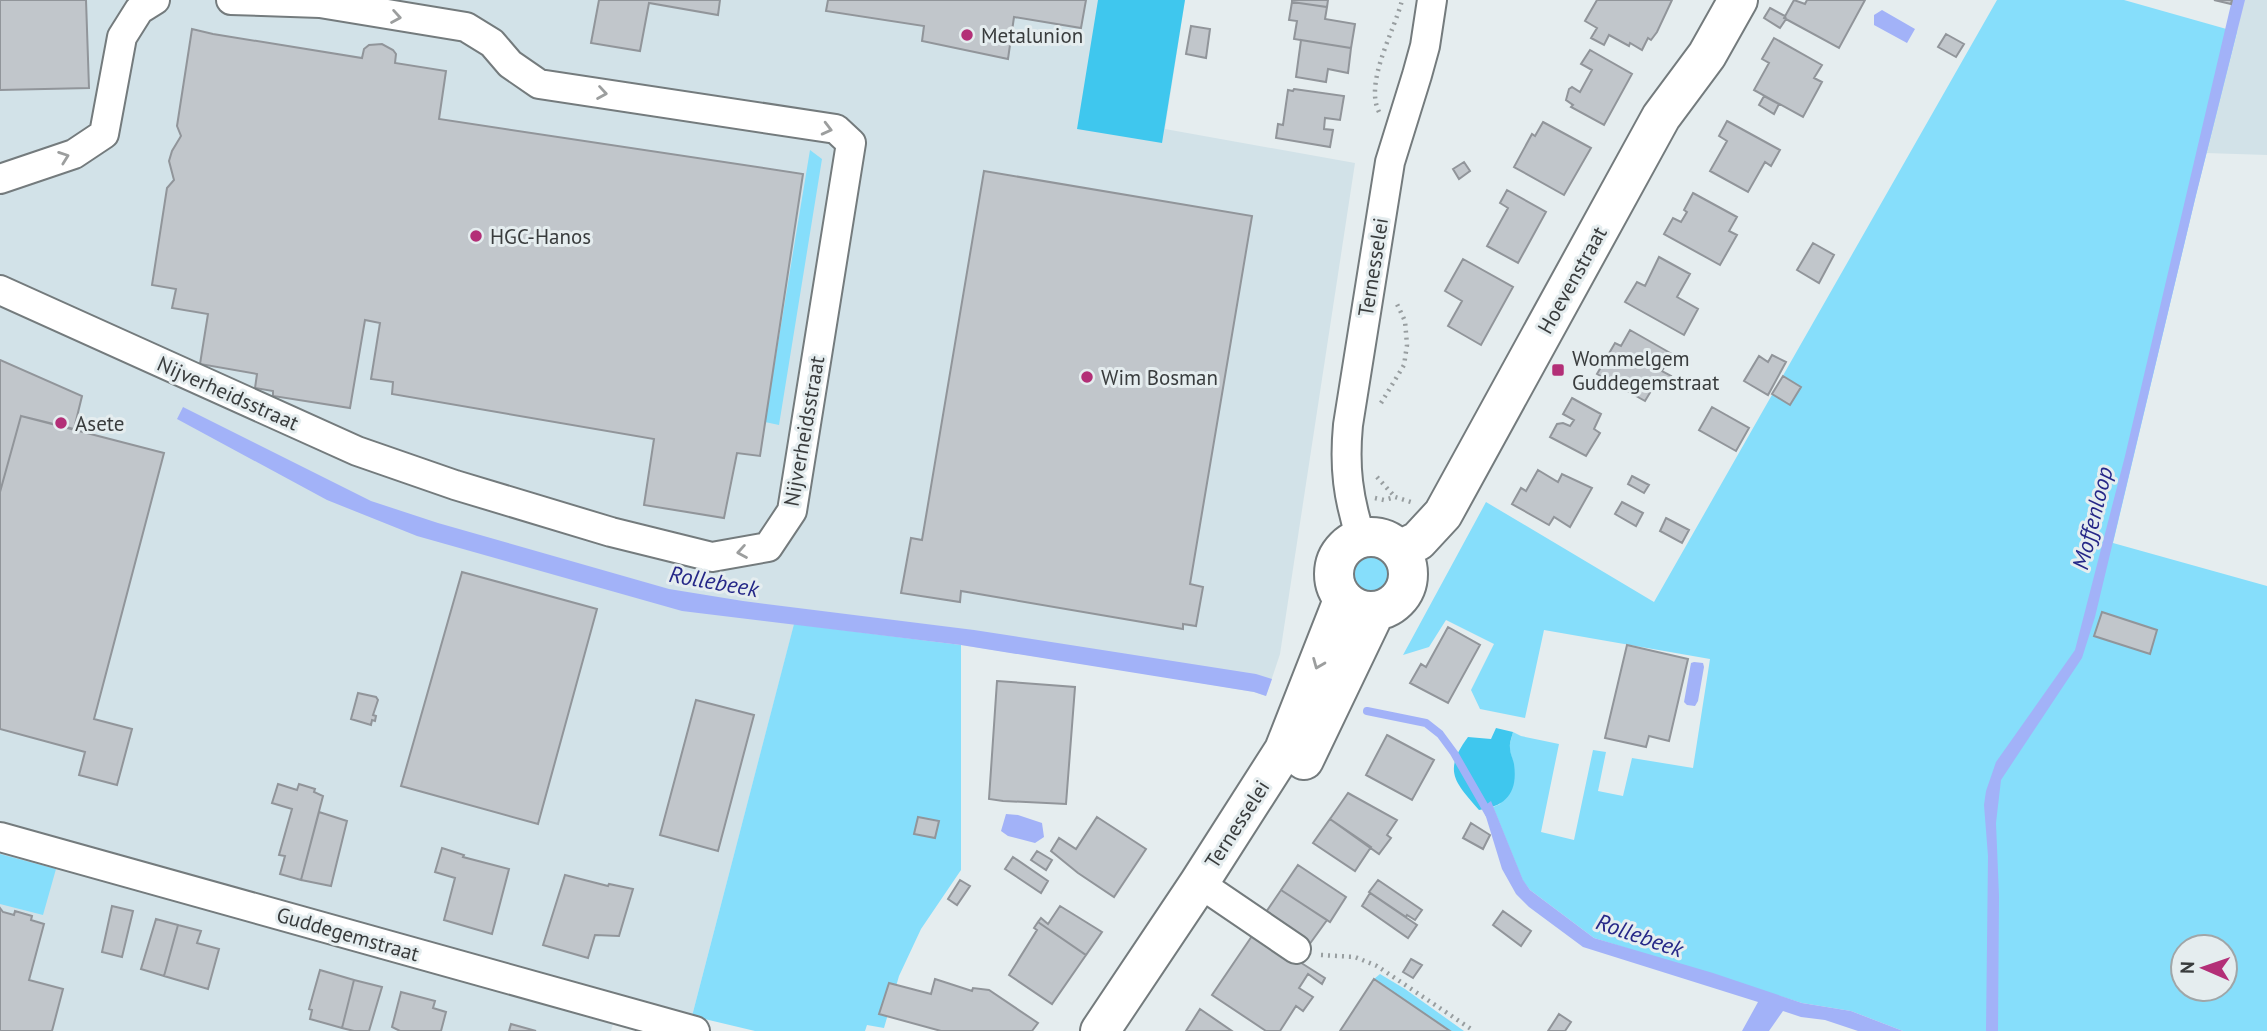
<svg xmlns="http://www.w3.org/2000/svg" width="2267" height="1031" viewBox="0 0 2267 1031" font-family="'PT Sans',sans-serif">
<rect width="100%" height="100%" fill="#e5edef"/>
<path fill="#d2e2e8" d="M0,0H1185L1165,129L1355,163L1280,654L1266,696L1254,692L1153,675L961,645L794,625L692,1016L621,995L611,1031H0Z
M2232,0H2267V155L2206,153L2237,33Z"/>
<path fill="#86defb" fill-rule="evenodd" d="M1997,0H2124L2237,32L2196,195L2113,543L2267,586V1031H1903L1851,1011L1802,1003L1594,938L1530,890L1523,881L1493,807L1500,804L1514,766L1509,747L1513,732L1521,736L1559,744L1541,832L1574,840L1593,750L1606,752L1598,791L1623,796L1632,758L1693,768L1710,659L1544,630L1525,718L1480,709L1471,690L1494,644L1446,620L1429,647L1403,655L1486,502L1654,602ZM2183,947H2225V989H2183Z
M810,150L822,159L779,425L765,422Z
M1353 574a18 18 0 1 1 36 0a18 18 0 1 1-36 0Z
M794,624L961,645V870L921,929L899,976L884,1028L867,1025L865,1031H755L692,1016Z
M0,854L56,869L43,915L0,904Z
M1380,974L1405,989L1464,1031H1450L1374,979Z"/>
<path fill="#3fc7ee" d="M1098,0H1185L1162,143L1077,129Z
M1496,728L1513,732C1512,737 1509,743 1510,748C1510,753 1513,759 1514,764C1518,793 1506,806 1479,810C1454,781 1443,771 1468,737L1491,739Z"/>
<path fill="#a2b2f8" d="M2232,0H2245L2196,195L2095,617L2082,658L2001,780L1996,823L1999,896L1998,1031H1986L1988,856L1984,805L1986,791L1996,762L2075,650L2125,456Z
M1882,10L1915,29L1907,43L1874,25V15Z
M183,407L371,501L438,523L669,589L743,601L974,630L1256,674L1272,679L1266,696L1254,692L961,645L682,611L417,536L327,500L177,419Z
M1694,662L1703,663L1704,667L1698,701L1695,706L1687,705L1684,702L1691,663Z
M1491,801L1523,880L1530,890L1594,938L1713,973L1802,1003L1851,1011L1903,1031H1858L1825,1020L1801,1017L1783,1011L1769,1031H1742L1758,1002L1583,947L1529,907L1516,894L1502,869L1483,807Z
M1006,814L1018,815L1042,823L1044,837L1035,843L1008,836L1001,831Z"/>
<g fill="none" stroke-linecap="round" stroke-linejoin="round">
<path stroke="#a2b2f8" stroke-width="8" d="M1367,711L1426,723L1440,734L1454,753L1489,814"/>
</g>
<path fill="#c1c6cb" stroke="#91959a" stroke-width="2" d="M0,0H86L89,88L0,90Z
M599,0H720L718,15L649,3L640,51L591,43Z
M828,0H1086L1081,28L1014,17L1008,59L922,41L924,26L826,11Z
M1292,0H1328L1327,7L1292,2Z
M1597,0H1672L1657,32L1651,40L1648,38L1642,50L1630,43L1629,46L1609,35L1604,45L1591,38L1597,28L1585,21Z
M1794,0L1805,4L1807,0H1865L1839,48L1784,18Z
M2214,0H2232L2231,4Z
M1292,2L1327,7L1325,19L1355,24L1351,48L1294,39L1297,21L1289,20Z
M1770,8L1785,16L1786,19L1780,28L1764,18Z
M1191,26L1210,29L1206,58L1186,54Z
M192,29L213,34L362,58L364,49L369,45L382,44L393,50L396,54L395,63L446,71L439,119L803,174L760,456L737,453L724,518L644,505L654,439L392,394L393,382L371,379L380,323L365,320L350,408L273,396V391L255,388L257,374L200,364L208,314L172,308L176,289L152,285L167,188L174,180L169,161L172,151L181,136L177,126Z
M1946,34L1964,44L1956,57L1938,47Z
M1774,38L1822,65L1814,78L1822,82L1803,117L1754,90L1769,63L1762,59Z
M1301,40L1351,48L1348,73L1328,69L1326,82L1296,77Z
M1590,50L1632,74L1604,125L1571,107L1573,105L1566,100L1569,89L1572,87L1580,92L1592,70L1581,64Z
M1294,89L1344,96L1340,120L1325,118L1324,129L1333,130L1330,147L1276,138L1278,124L1283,125L1288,90L1293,91Z
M1764,96L1779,104L1774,114L1759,105Z
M1727,121L1780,150L1771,166L1765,162L1748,192L1710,171L1727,141L1719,136Z
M1543,122L1591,148L1564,195L1514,167L1532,134L1535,136Z
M1464,162L1470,171L1459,179L1453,169Z
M984,171L1252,216L1190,584L1203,587L1196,626L1183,624V629L961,591L960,602L901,593L911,538L922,540Z
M1507,190L1546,212L1518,263L1487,246L1508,208L1500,203Z
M1693,193L1737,217L1729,231L1737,235L1720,265L1664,234L1673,218L1681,222L1687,212L1684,210Z
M1813,243L1834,255L1819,283L1797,270Z
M1659,257L1690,274L1677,297L1698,309L1684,335L1625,302L1637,282L1645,286Z
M1463,259L1513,287L1481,345L1448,326L1462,301L1445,291Z
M1630,330L1672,354L1662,371L1671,376L1663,391L1654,386L1645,401L1597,374L1615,343L1621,346Z
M1772,355L1786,362L1768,395L1744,381L1759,356L1768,362Z
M0,360L82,396L74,429L21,416L0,492Z
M1783,376L1801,387L1790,405L1772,394Z
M1572,398L1601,414L1594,429L1600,433L1586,456L1550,437L1557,424L1563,423L1570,426L1574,420L1563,414Z
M1712,407L1749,428L1736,451L1699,430Z
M21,416L164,453L94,719L132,729L117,785L79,775L85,752L0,729V492Z
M1538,470L1558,482L1562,474L1592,488L1570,527L1554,517L1549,525L1512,504L1521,488L1526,491Z
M1632,476L1649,485L1644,493L1628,484Z
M1622,502L1643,513L1636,526L1615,514Z
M1666,518L1689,530L1682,543L1660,531Z
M462,572L597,609L538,824L401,786Z
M2102,612L2157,630L2150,654L2094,636Z
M1448,627L1480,645L1448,703L1410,683L1421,664L1426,667Z
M1627,645L1688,659L1669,741L1649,736L1646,747L1605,738Z
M997,681L1075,687L1066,804L1003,801L989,799Z
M358,693L376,697L378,700L373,715L376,716L375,721L372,720L371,725L351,719Z
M696,700L754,715L718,851L660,835Z
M1387,735L1434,760L1412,800L1366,775Z
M278,784L297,790L299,784L315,789L314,792L323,796L301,880L280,874L285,856L279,855L292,809L272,803Z
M1348,793L1397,820L1387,835L1391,838L1379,854L1330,819Z
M319,812L347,821L331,886L301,880Z
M918,817L939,821L935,838L914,834Z
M1097,817L1146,849L1114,897L1078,873L1051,851L1059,838L1076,849Z
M1330,819L1371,847L1355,871L1313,843Z
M1471,823L1490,835L1483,849L1463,838Z
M442,848L464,855L463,857L509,869L492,934L444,920L455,878L435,872Z
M1037,851L1052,860L1046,870L1031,860Z
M1013,857L1048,881L1041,893L1005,869Z
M1298,865L1346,897L1330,922L1281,890Z
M565,875L608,886L609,884L633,889L619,936L595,935L588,958L543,945Z
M960,880L970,886L957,905L948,899Z
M1378,880L1422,910L1415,920L1407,915L1406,917L1369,892Z
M1281,890L1327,920L1309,945L1264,915Z
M1370,893L1417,925L1408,938L1362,906Z
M112,906L133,911L122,957L102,952Z
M1060,906L1102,932L1086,955L1038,922L1041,918L1048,924Z
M0,908L3,912L14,915L15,911L32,916L31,920L44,924L29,980L63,989L52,1031H0Z
M1503,911L1531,931L1521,946L1493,925Z
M156,919L178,925L164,976L141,969Z
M1038,922L1086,955L1052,1004L1009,975L1037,930L1034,928Z
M178,925L201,931L197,943L219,949L208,989L164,976Z
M1254,933L1325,978L1322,984L1308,974L1299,988L1313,997L1303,1011L1296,1006L1280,1031H1266L1212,995Z
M1411,959L1422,965L1413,978L1403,972Z
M320,970L354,980L342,1028L310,1019L312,1010L309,1009Z
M935,979L972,991L973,988L989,990L1038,1023L1032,1031H941L879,1014L889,983L931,994Z
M1374,979L1450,1031H1340Z
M354,980L382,987L369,1031H354L342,1028Z
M401,992L435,1001L433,1008L446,1012L441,1031H400L392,1027Z
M1200,1009L1232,1031H1186Z
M1559,1014L1571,1022L1565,1031H1548Z
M511,1024L536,1031H509Z"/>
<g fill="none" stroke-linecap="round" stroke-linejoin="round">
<defs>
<path id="street" d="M0,179L74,154L104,134L122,37L139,10L155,0
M0,290L357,451L455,485L611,532L712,557L768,547L792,511L851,143L836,129L539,84L510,64L492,43L466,27L320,3L231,0
M1361,538C1348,498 1344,467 1348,425L1390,162L1417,75L1425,46L1432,0
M0,837L695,1031
M1199,883L1296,949"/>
<path id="secondary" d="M1334 574a37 37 0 1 1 74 0a37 37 0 1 1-74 0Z
M1399,550L1418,541L1443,514L1661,117L1707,55L1738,0
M1304,760L1375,612
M1100,1031L1199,883L1284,750L1343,600"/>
</defs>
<use href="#street" stroke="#747b7d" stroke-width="32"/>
<use href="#secondary" stroke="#747b7d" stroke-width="42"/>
<path stroke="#989ea0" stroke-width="4.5" stroke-dasharray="2 5" stroke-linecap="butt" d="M1379,112C1364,82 1395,30 1402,0
M1381,403L1404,365L1407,345L1405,321L1396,302
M1377,477L1395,497
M1375,498L1384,500L1395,497L1411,502
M1321,955L1355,957L1377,966L1474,1031"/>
<use href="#street" stroke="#fff" stroke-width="28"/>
<use href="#secondary" stroke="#fff" stroke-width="38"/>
</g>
<defs><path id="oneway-chevron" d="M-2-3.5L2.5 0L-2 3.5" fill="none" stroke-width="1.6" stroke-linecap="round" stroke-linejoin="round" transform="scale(1.75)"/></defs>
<g stroke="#9c9e9e">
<use href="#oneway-chevron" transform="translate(396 17) rotate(10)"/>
<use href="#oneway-chevron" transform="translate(602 93) rotate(9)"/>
<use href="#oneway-chevron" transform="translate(827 129) rotate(14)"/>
<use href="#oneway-chevron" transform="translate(64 157) rotate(-20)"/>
<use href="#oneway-chevron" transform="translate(742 552) rotate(170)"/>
<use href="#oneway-chevron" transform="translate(1318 664) rotate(112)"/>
</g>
<g fill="#b32f77" stroke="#e5edef" stroke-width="2.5">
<circle cx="967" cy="35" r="7"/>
<circle cx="476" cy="236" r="7"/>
<rect x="1551" y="363" width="14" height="14" rx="3.5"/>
<circle cx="1087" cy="377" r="7"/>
<circle cx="61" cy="423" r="7"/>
</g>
<g text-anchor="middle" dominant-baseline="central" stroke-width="6" stroke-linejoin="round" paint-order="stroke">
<g font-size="21" fill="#393c3d" stroke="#e5edef" text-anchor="start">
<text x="981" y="35">Metalunion</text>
<text x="490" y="236">HGC-Hanos</text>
<text x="1572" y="358">Wommelgem<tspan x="1572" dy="24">Guddegemstraat</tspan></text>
<text x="1101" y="377">Wim Bosman</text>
<text x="75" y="423">Asete</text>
</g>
<g font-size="21" fill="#393c3d" stroke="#e5edef">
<text transform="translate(1373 267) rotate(-81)">Ternesselei</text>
<text transform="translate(1572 280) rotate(-61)">Hoevenstraat</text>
<text transform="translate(228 393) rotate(24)">Nijverheidsstraat</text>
<text transform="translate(804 431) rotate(-80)">Nijverheidsstraat</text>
<text transform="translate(1237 824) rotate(-57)">Ternesselei</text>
<text transform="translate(348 934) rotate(16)">Guddegemstraat</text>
</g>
<g font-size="23" font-style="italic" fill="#262888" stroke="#e5edef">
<text transform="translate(2092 518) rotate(-76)">Moffenloop</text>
<text transform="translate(714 581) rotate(10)">Rollebeek</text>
<text transform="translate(1640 935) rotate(19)">Rollebeek</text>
</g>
</g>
<g transform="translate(2204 968) rotate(272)"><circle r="33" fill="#e5edef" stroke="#a0a6a8" stroke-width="2"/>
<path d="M0-5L12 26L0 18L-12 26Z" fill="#b32f77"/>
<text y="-10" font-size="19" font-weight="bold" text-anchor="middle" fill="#393c3d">N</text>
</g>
</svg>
